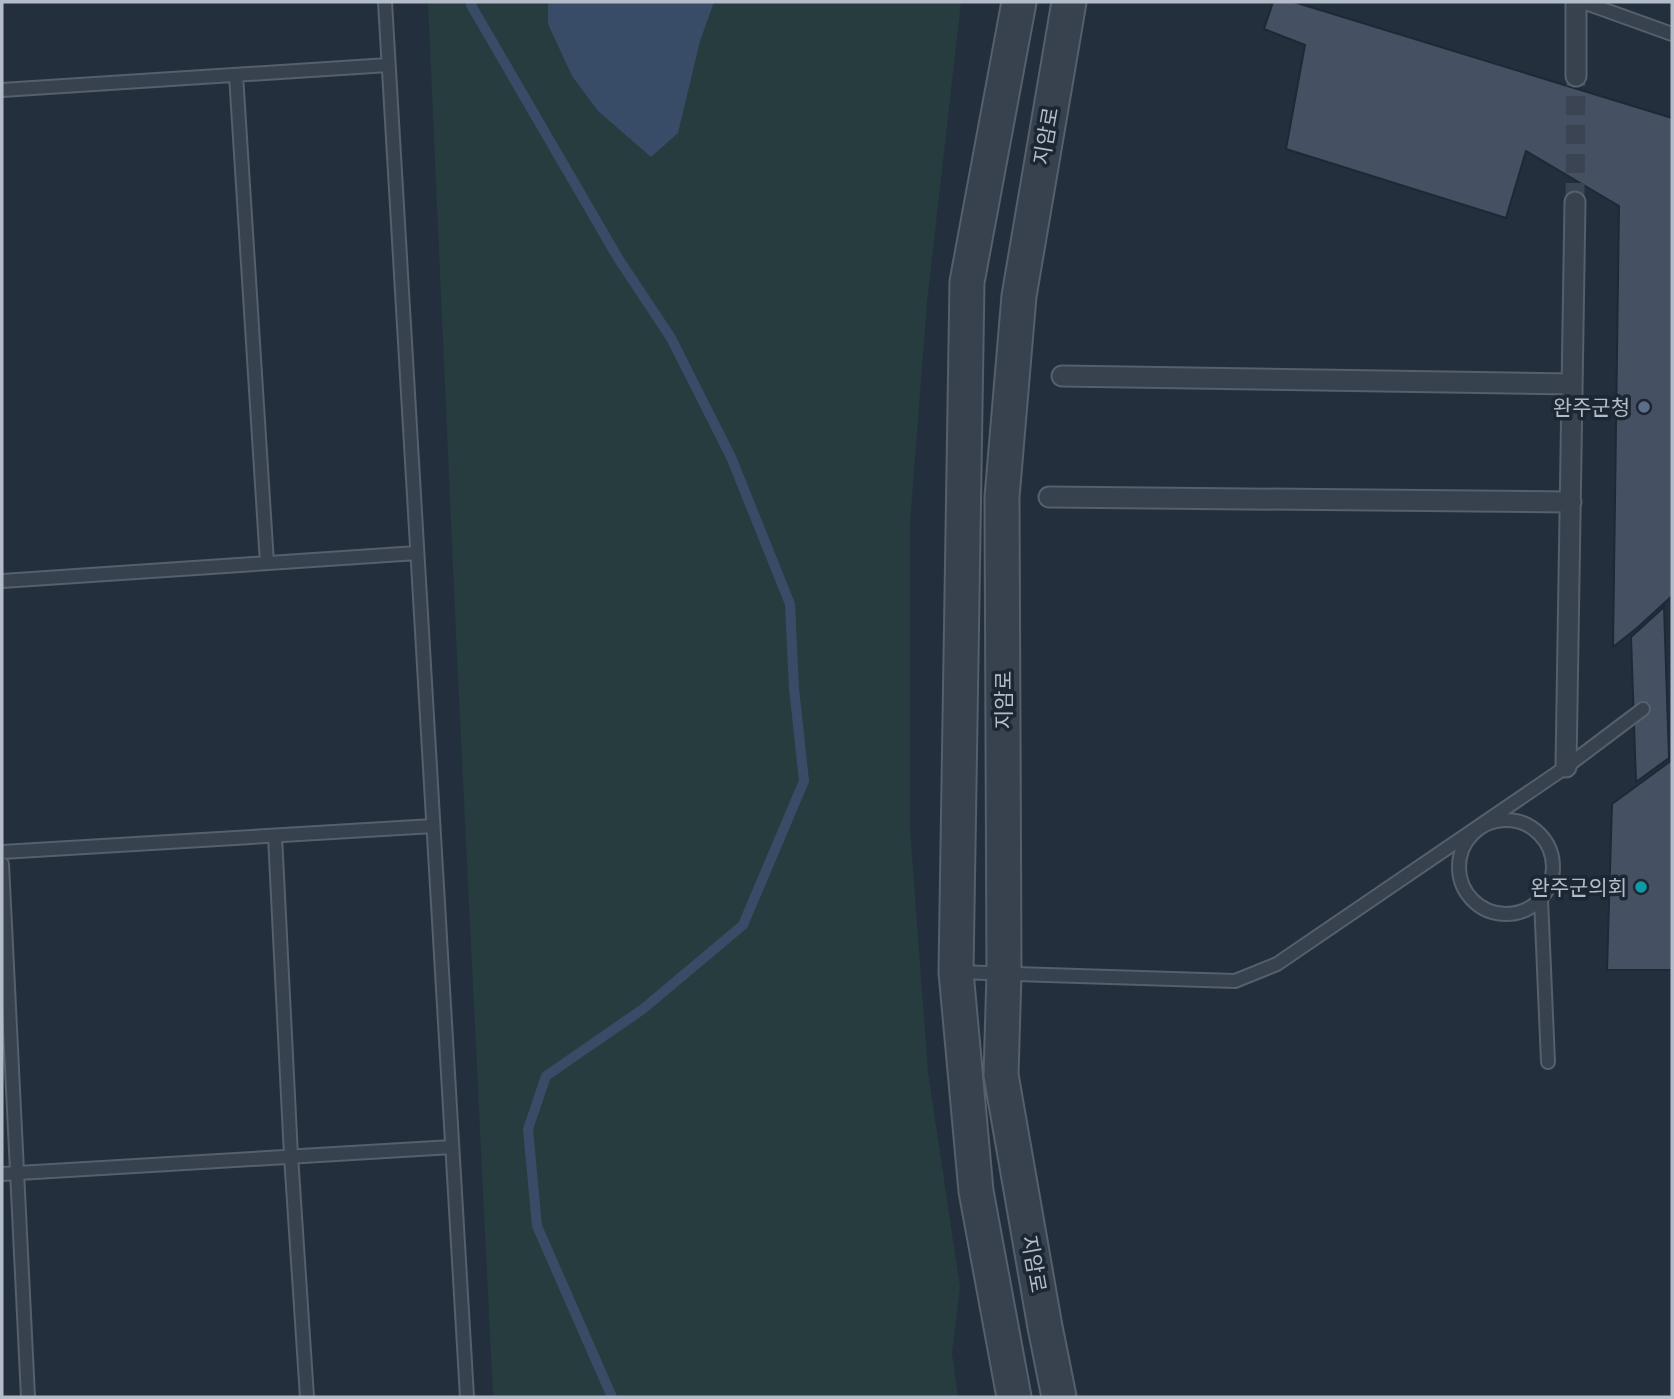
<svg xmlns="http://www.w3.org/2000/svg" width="1674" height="1399" viewBox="0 0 1674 1399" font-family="Rubik,'Noto Sans KR',sans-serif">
<rect width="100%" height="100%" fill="#242f3e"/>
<path fill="#263c3f" d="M428,2H961L927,303L910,523V829L928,1072L960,1287L952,1353L958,1397H493L457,657Z"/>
<path fill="#394c67" d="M548,2H714L700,41L678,133L651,157L598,111L572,76L548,24Z"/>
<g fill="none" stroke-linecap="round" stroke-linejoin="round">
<path stroke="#394c67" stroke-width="10" d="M472,2L471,5L618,258L671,338L731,457L790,604L794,688L804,781L743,925L643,1009L546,1076L528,1129L537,1226L612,1397"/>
</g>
<path fill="#455162" stroke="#1f2835" stroke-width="2" d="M1273,2H1294L1672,118V596L1637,628L1613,647L1619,206L1526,151L1506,218L1286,149L1305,45L1264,29Z
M1664,607L1669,758L1636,782L1631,637Z
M1672,760V970H1607L1612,804Z"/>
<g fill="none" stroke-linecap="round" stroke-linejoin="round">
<path stroke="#3a4453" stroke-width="19" stroke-dasharray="19 10" stroke-linecap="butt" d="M1575,202L1576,76"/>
<defs>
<path id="service" d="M385,2L467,1397
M1583,2L1672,34
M236,75L267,563
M2,90L388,65
M2,581L417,553
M1459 867a47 47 0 1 1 94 0a47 47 0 1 1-94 0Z
M275,836L291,1156L307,1397
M2,852L433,826
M2,864L28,1397
M1541,899L1548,1062
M957,972L1235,981L1277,964L1566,767L1643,709
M2,1174L452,1147"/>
<path id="pedestrian" d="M1576,76V2
M1062,376L1572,384
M1049,497L1571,502
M1566,767L1575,202"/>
<path id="tertiary" d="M1014,1397L976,1191L956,972L967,282L1019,2
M1059,1397L1045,1327L1001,1075L1004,973L1002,497L1019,296L1069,2"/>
</defs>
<use href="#service" stroke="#565f6c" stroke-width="16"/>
<use href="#pedestrian" stroke="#565f6c" stroke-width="23"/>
<use href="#tertiary" stroke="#565f6c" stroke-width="37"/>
<use href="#service" stroke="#38414e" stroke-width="12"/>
<use href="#pedestrian" stroke="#38414e" stroke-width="19"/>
<use href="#tertiary" stroke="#38414e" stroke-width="33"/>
</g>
<circle fill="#5c6f8a" stroke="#1d2633" stroke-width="2.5" cx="1644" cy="407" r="7"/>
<circle fill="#0f9aa8" stroke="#1d2633" stroke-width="2.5" cx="1641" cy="887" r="7"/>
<g text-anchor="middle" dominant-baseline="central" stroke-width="7" stroke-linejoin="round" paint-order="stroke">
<g font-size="21" fill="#b4bcc9" stroke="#1d2633">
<text transform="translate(1046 136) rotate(-80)">지암로</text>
<text transform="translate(1003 700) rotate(-90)">지암로</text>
<text transform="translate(1034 1264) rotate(80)">지암로</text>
</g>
<g font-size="21" fill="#b4bcc9" stroke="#1d2633" text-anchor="end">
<text x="1630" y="407">완주군청</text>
<text x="1627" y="887">완주군의회</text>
</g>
</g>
<rect width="1674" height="1399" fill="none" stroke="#b4bcc9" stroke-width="7"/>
</svg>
